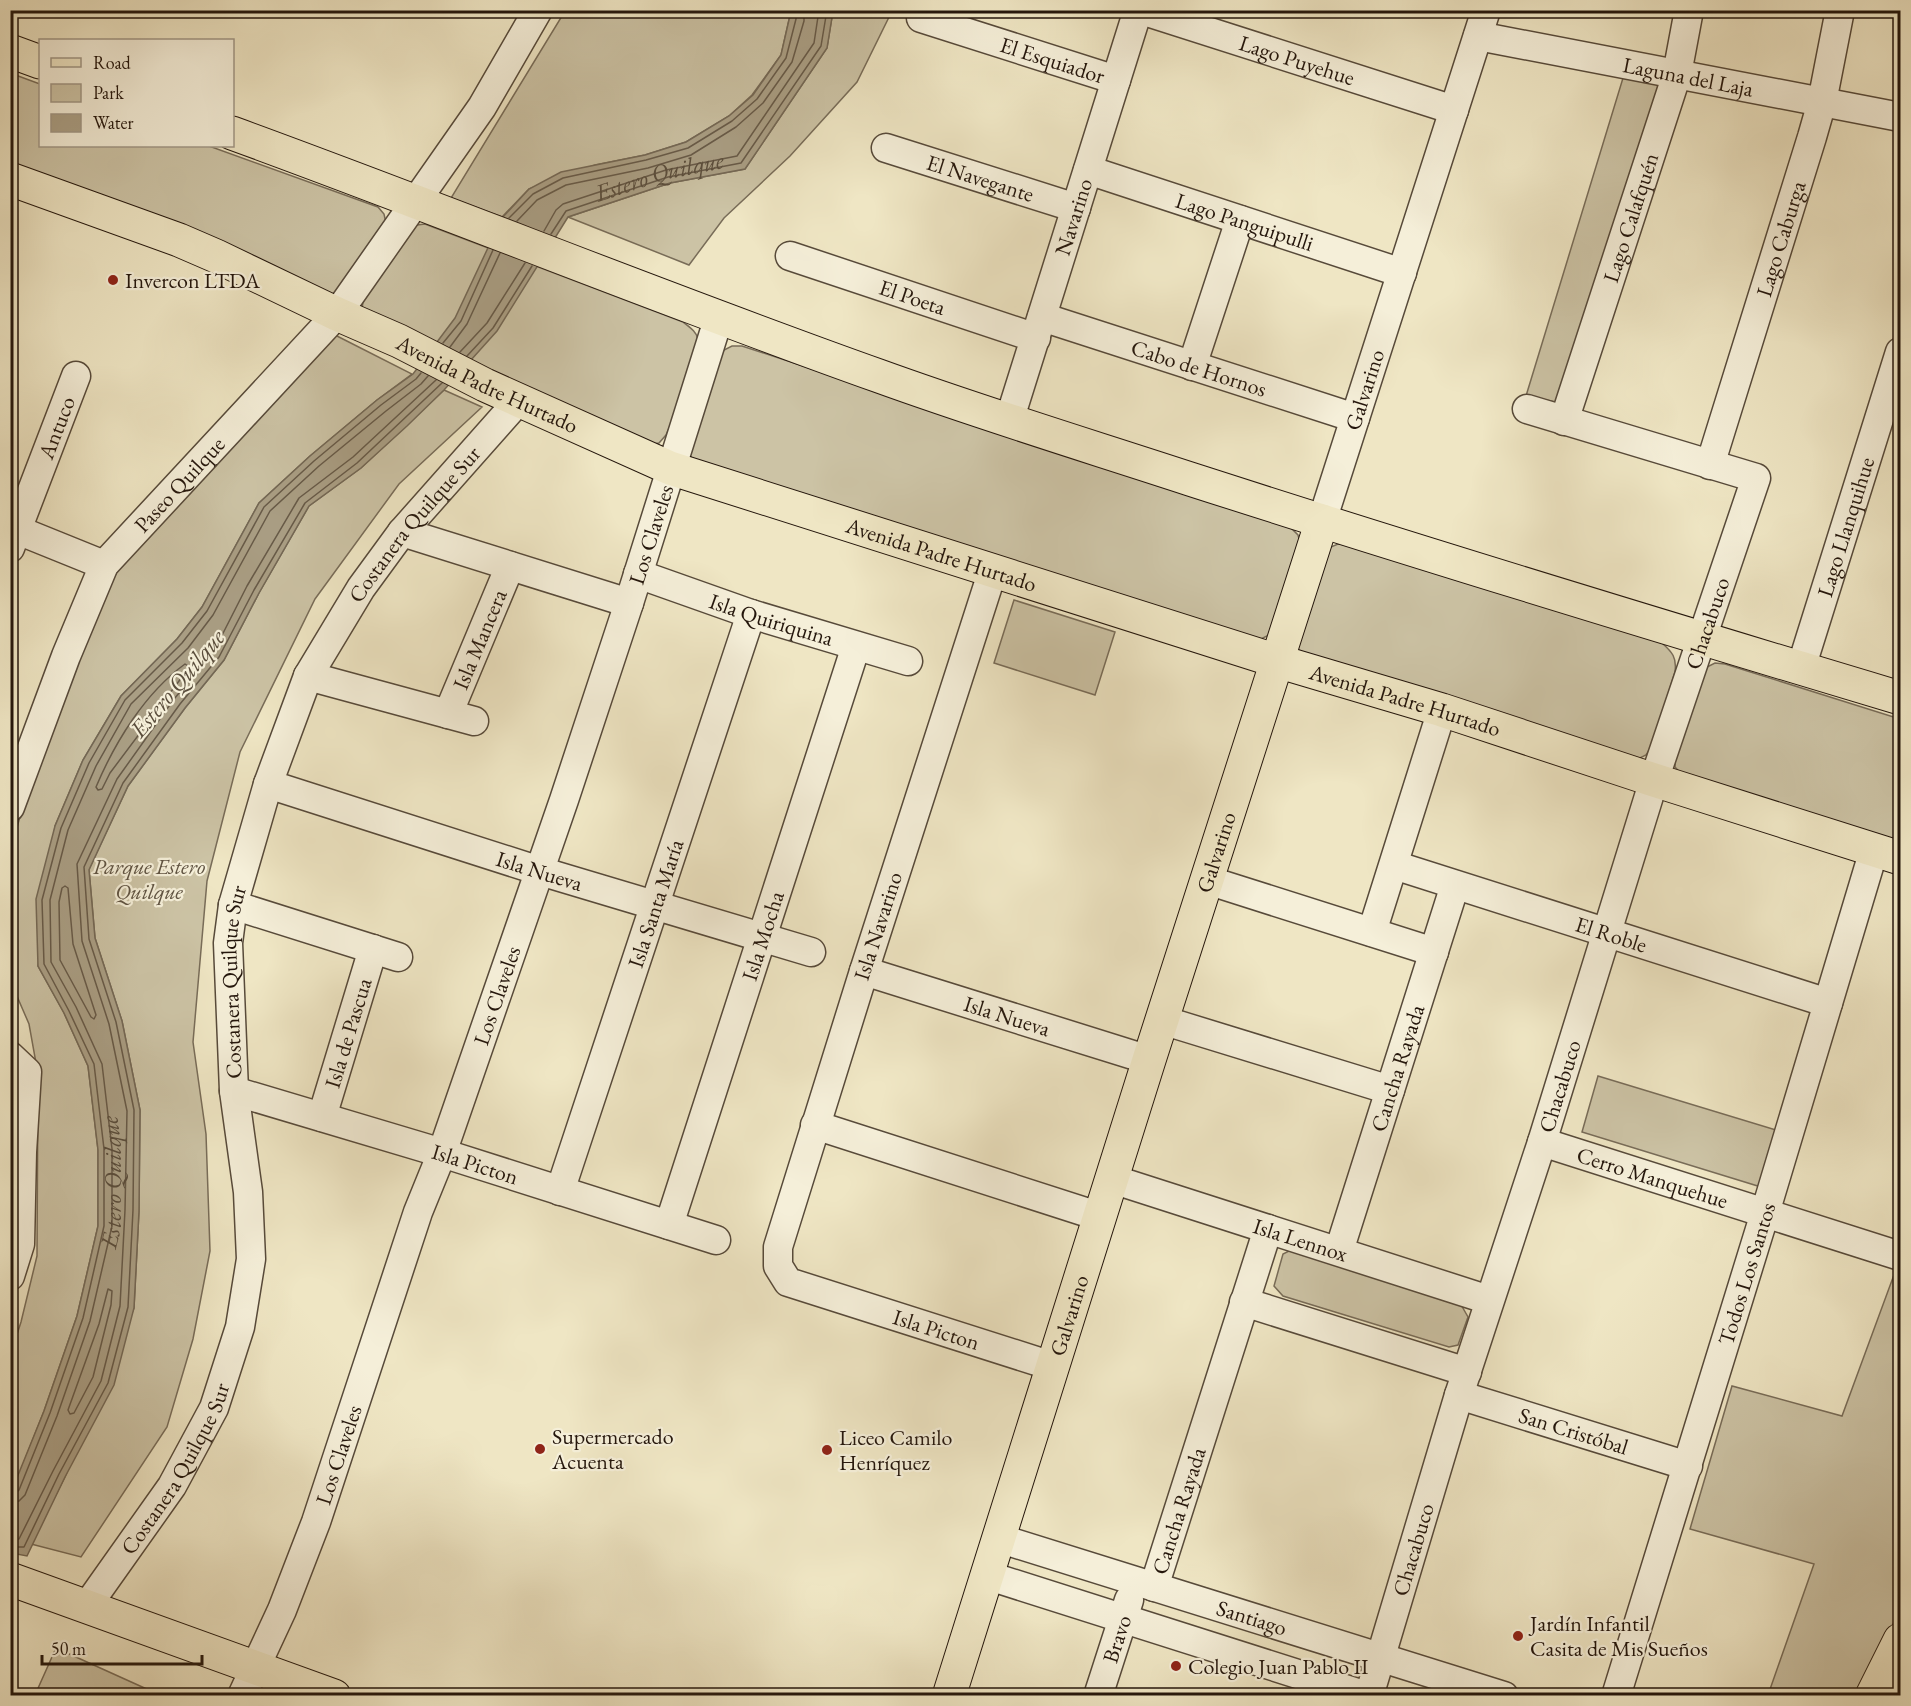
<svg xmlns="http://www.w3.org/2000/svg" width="1911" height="1706" viewBox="0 0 1911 1706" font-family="'EB Garamond',serif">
<rect width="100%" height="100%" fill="#efe6c4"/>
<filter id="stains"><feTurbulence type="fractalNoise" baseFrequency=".00333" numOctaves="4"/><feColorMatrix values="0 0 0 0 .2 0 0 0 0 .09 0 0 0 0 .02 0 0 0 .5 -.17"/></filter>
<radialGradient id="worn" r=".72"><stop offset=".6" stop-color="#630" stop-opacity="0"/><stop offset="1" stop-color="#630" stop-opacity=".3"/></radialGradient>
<path fill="#ccc3a5" stroke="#786c58" stroke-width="1.5" d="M565,11H791L781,55L752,95L729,116L686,142L645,155L595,165L529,189L502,217L451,198Z
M833,11H892L857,82L790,156L724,218L689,265L568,217L670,183L745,169L827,48Z
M10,73L40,84V146H209L378,207L384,214L386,223L335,293L324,296L11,170Z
M1623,78L1666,82L1561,403L1526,396Z
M425,224L683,322C689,327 696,331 698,339C703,362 676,412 666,435L659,443L649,445L362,310L363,301L409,230L417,225Z
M335,335L412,374L377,400L310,456L259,503L202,607L177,639L121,696L83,760L55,826L38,966L64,1013L88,1066L98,1150V1226L77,1316L44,1411L11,1495V1353L21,1322L37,1256L38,1074L29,1024L10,980L11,850L30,779L112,573Z
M732,346H742L1289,526L1298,535L1301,546L1269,635L1259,640L696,462L688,454L719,358L724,350Z
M444,390L482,407L399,484L315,599L240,752L207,881L193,1042L206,1134L210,1251L193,1339L167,1427L81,1557L31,1544L65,1477L134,1308L139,1211L140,1110L122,1021L95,938L89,869L128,786L185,708L224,660L259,593L309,506L361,468Z
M1338,544L1349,545L1662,643C1672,652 1677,657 1675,672L1652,746L1646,755L1636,760L1309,657L1298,649L1295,638L1326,549Z
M1014,600L1115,632L1095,695L994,663Z
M1715,663L1725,664L1900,719V848L1682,775L1675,767V755L1707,667Z
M1598,1076L1776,1130L1761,1187L1582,1132Z
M1291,1250L1460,1303L1468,1317L1458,1345L1449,1347L1283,1296L1274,1286L1283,1254Z
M1895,1272L1900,1273V1610L1857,1695H1768L1814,1564L1690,1529L1732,1386L1842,1416Z
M56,1648L160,1695H35Z"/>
<path fill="#aa9f85" stroke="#746855" stroke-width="1.5" d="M791,11H833L827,48L745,169L670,183L568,217L497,331L444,390L407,426L361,468L309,506L259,593L224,660L185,708L128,786L89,870L95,938L122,1021L140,1110L139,1211L134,1308L114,1385L65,1477L27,1556L11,1553L10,1495L44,1411L77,1316L98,1226V1150L88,1066L64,1013L38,966L36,899L55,826L83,760L121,696L177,639L202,607L259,503L310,456L377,400L413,374L455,318L502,218L529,189L561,172L645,155L686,142L729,116L753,95L781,55Z"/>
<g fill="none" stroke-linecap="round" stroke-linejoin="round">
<g stroke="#675a48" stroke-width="1.5">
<path d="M509,218L533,194L563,178L646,160L688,148L732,121L757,99L786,58L796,19L797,10"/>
<path d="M517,221L537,200L566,185L648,168L691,155L736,127L763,103L792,62L804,21V10"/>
<path id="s1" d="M544,231L556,210L563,204L666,170L737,156L814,43L819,10"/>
<path d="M551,234L566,211L668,177L741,163L821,46L827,10"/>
<path d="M443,343L461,321L493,250"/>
<path d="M450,347L467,324L500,253"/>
<path d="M460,352L487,323L525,263"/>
<path d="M467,356L493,328L532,266"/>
<path d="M185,664L188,666V669L110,773L102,789L98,790L96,787C115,742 145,693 185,664Z"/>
<path d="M65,886L68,888L73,944L96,1015L94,1019L91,1017L60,960L59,902L62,888Z"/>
<path d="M108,1289L112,1291L111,1305L93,1377L74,1413L70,1414L68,1410L99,1324Z"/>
<path d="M10,1495L15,1494L19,1490L50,1413L83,1318L104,1226V1149L94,1064L69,1011L44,964L42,900L61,828L89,763L125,700L182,643L207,611L264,507L314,461L381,405L416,379L421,373"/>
<path id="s2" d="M10,1503L19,1501L25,1495L57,1416L90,1321L112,1226V1149L102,1064L76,1007L51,962L50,900L68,830L96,766L131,704L188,648L213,615L270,511L319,466L386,411L421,384L428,376"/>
<path d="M10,1540L19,1539L53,1471L101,1381L120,1306L125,1210L127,1111L109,1024L82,941L77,864L117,779L174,699L213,653L247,586L299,498L353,457L436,380"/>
<path d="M10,1547H24L59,1474L108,1383L128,1307L133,1210L134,1110L116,1022L89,939L84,867L123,783L180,704L219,657L254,590L305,503L357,463L442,383"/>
</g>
<defs>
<g id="minor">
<path id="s3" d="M1141,10L1454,110"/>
<path id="s4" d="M921,18L1116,80"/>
<path id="s5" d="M1478,36L1900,117"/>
<path id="s6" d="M886,148L1076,208"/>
<path id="s7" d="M1088,170L1402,273"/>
<path id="s8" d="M790,256L1036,338"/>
<path id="s9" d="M1042,317L1355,418"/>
<path d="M1192,366L1240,220"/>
<path id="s10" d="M1009,421L1138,10"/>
<path id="s11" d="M1564,421L1677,74L1689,10"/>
<path id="s12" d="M1710,465L1812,137L1822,102L1840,10"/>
<path id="s13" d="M1322,521L1486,10"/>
<path d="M10,527L104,565"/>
<path d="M402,532L629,603"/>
<path id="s14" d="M10,548L76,376"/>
<path id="s15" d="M993,570L864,971L778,1247V1266L788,1282L1052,1366"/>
<path id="s16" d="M638,574L751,614L908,661"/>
<path id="s17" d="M1801,668L1900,352"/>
<path d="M308,676L474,721"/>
<path id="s18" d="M448,714L510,566"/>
<path id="s19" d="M268,784L540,871L811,952"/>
<path id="s20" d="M10,807L66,656L104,565L337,314L482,107L538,10"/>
<path id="s21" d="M1394,865L1828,1003"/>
<path d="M1207,880L1434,952"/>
<path d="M233,905L398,957"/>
<path d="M1372,932L1442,710"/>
<path id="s22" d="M864,971L1149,1060"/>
<path d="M1162,1020L1390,1090"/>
<path d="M10,1056L27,1072L22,1152L20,1244L10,1276"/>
<path id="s23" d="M234,1091L442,1153L716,1240"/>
<path id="s24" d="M322,1117L373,949"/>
<path d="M815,1125L1101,1217"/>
<path id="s25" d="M1542,1142L1900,1256"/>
<path id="s26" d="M1112,1179L1489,1300"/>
<path id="s27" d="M560,1191L751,614"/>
<path id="s28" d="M669,1225L856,646"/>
<path id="s29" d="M1339,1251L1455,885"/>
<path d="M1244,1302L1467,1372"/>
<path id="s30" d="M1459,1395L1688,1466"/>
<path id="s31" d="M998,1538L1504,1696"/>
<path d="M986,1575L1367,1696"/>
<path id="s32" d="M1154,1587L1268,1229"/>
<path id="s33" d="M87,1606L172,1486L214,1408L240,1327L251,1259L248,1192L234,1091L228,943L233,905L268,784L308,676L361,588L402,532L519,400"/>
<path id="s34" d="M242,1696L282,1610L316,1522L418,1212L442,1153L564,800L629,603L719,317"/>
<path id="s35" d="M1098,1696L1129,1600"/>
<path id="s36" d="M1369,1696L1459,1395L1542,1142L1654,780L1756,478L1527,409"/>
<path id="s37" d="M1616,1696L1765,1213L1874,850"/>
</g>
<g id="major">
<path d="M10,51L40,62"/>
<path d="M232,133C449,212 662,299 879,376C981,413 1086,445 1190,479C1426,555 1663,627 1900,698"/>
<path id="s38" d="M10,179L179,240L216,256L337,314L399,341L485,385L670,468L1277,661L1442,710L1654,780L1900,858"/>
<path d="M10,1579L334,1696"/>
<path id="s39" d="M949,1696L1149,1060L1322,521"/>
<path d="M1872,1696L1900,1640"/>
</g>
</defs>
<use href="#minor" stroke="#574a3a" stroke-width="31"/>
<use href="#major" stroke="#24160c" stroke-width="35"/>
<use href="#minor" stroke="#f5efd9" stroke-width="28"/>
<use href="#major" stroke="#efe6c4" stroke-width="33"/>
</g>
<g fill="#8f2418" stroke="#f5efd9" stroke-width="2">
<circle cx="113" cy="280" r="6"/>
<circle cx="540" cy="1449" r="6"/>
<circle cx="827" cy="1450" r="6"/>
<circle cx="1518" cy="1636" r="6"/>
<circle cx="1176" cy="1666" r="6"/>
</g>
<g text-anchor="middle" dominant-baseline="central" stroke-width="4.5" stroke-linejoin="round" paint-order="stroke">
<g font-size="22" fill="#24160c" stroke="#f5efd9">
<text stroke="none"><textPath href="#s4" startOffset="138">El Esquiador</textPath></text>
<text stroke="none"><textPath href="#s3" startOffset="164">Lago Puyehue</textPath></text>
<text stroke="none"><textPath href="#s5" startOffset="214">Laguna del Laja</textPath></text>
<text stroke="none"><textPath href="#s6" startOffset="99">El Navegante</textPath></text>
<text stroke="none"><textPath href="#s10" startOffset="214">Navarino</textPath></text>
<text stroke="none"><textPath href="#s11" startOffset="214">Lago Calafquén</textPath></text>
<text stroke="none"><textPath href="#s7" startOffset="165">Lago Panguipulli</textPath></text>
<text stroke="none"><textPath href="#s12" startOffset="237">Lago Caburga</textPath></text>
<text stroke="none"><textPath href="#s8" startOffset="129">El Poeta</textPath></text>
<text stroke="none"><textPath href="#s9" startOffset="165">Cabo de Hornos</textPath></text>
<text stroke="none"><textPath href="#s38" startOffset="520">Avenida Padre Hurtado</textPath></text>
<text stroke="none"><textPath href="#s13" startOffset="138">Galvarino</textPath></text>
<text stroke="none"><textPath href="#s14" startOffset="129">Antuco</textPath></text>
<text stroke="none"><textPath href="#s20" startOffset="370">Paseo Quilque</textPath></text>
<text stroke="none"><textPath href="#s33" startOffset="1172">Costanera Quilque Sur</textPath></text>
<text stroke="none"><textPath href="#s17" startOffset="148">Lago Llanquihue</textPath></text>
<text stroke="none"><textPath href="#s34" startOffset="1232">Los Claveles</textPath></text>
<text stroke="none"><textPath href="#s38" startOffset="1006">Avenida Padre Hurtado</textPath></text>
<text stroke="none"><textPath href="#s16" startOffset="141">Isla Quiriquina</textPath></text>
<text stroke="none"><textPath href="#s36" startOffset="1125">Chacabuco</textPath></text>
<text stroke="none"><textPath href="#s18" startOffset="81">Isla Mancera</textPath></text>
<text stroke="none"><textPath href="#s38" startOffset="1492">Avenida Padre Hurtado</textPath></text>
<text stroke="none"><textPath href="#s39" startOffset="885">Galvarino</textPath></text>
<text stroke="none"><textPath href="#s19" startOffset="285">Isla Nueva</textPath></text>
<text stroke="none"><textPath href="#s27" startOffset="303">Isla Santa María</textPath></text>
<text transform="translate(878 926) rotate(-72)">Isla Navarino</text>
<text stroke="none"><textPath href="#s21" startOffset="228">El Roble</textPath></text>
<text stroke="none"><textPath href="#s28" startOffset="304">Isla Mocha</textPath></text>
<text stroke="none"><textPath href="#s33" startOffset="668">Costanera Quilque Sur</textPath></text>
<text stroke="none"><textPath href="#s34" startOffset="746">Los Claveles</textPath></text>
<text stroke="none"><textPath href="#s22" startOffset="150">Isla Nueva</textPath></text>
<text stroke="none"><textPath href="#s24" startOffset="88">Isla de Pascua</textPath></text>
<text stroke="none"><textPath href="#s29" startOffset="192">Cancha Rayada</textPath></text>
<text stroke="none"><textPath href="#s36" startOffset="639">Chacabuco</textPath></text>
<text stroke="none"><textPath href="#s23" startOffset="252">Isla Picton</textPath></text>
<text stroke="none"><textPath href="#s25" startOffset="116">Cerro Manquehue</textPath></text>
<text stroke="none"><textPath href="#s26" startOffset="198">Isla Lennox</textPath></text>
<text stroke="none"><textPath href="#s37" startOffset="442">Todos Los Santos</textPath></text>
<text stroke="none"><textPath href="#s39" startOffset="399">Galvarino</textPath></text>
<text stroke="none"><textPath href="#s15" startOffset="904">Isla Picton</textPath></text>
<text stroke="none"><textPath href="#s30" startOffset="120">San Cristóbal</textPath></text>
<text stroke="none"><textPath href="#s34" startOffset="260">Los Claveles</textPath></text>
<text stroke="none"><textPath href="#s33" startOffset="164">Costanera Quilque Sur</textPath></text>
<text stroke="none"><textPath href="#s32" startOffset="80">Cancha Rayada</textPath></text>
<text stroke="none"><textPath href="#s36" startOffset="153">Chacabuco</textPath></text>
<text stroke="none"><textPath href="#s31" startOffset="266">Santiago</textPath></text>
<text stroke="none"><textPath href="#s35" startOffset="60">Bravo</textPath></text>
</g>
<g font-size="22" fill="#24160c" stroke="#f5efd9" text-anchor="start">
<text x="125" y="280">Invercon LTDA</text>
<text x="552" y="1436">Supermercado<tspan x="552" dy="25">Acuenta</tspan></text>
<text x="839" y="1437">Liceo Camilo<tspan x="839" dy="25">Henríquez</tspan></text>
<text x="1530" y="1623">Jardín Infantil<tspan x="1530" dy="25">Casita de Mis Sueños</tspan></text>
<text x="1188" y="1666">Colegio Juan Pablo II</text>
</g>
<g font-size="22" font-style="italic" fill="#5f5342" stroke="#f5efd9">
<text x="149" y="866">Parque Estero<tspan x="149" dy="25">Quilque</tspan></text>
</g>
<g font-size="24" font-style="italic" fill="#5a4d3c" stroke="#f5efd9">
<text stroke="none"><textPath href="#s1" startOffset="134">Estero Quilque</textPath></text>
<text transform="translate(177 683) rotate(-50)">Estero Quilque</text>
<text stroke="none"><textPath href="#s2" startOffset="345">Estero Quilque</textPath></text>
</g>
</g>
<rect width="1911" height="1706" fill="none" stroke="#efe6c4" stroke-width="36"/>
<rect x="12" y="12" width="1887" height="1682" fill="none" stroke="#24160c" stroke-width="3"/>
<rect x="18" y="18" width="1875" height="1670" fill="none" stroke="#24160c" stroke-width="1.5"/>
<rect x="39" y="39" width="195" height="108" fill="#f5efd9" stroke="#a19887" stroke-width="1.5"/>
<rect x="51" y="58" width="30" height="9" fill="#efe6c4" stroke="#a19887" stroke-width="1.5"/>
<text x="93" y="69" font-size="18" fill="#24160c">Road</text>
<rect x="51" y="84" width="30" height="18" fill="#ccc3a5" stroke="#a19887" stroke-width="1.5"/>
<text x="93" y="99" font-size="18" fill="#24160c">Park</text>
<rect x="51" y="114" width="30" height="18" fill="#aa9f85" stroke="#a19887" stroke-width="1.5"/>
<text x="93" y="129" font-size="18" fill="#24160c">Water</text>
<path d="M42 1655v9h160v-9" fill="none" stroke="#24160c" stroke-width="3"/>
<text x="51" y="1655" font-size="18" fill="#24160c" stroke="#f5efd9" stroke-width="4.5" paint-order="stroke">50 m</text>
<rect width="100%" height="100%" filter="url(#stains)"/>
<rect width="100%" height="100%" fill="url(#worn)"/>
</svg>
